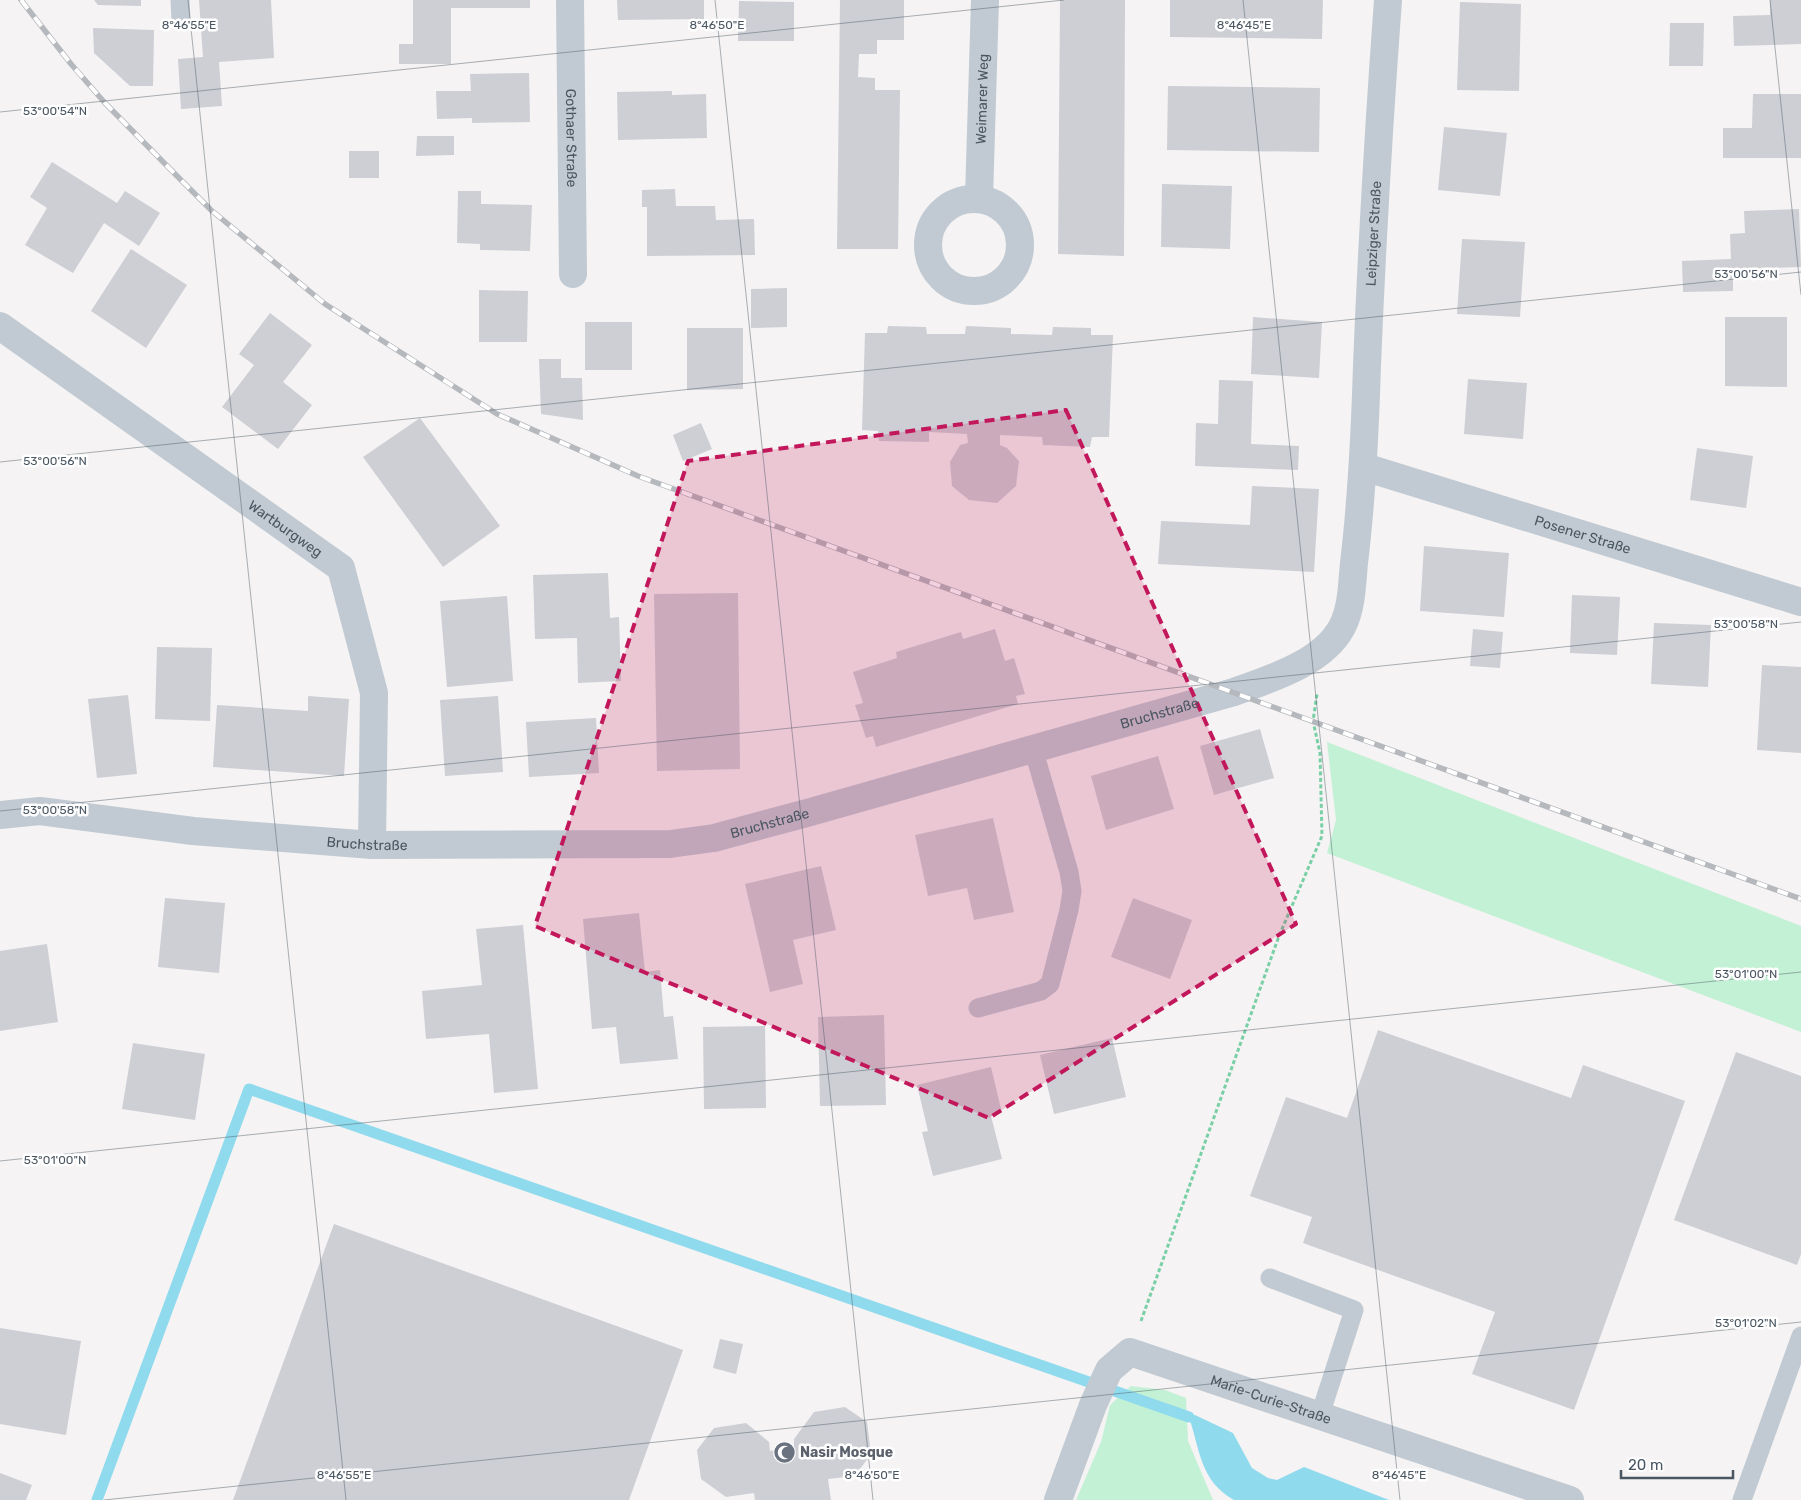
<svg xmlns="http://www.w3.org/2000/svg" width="1801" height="1500" viewBox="0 0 1801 1500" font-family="Rubik,sans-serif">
<rect width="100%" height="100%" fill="#f5f3f3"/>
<path fill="#c3f1d5" d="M1327,742L1801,926V1032L1327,853L1336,820Z
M1131,1386L1165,1390L1186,1398L1188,1441L1213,1500H1076L1101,1442L1110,1405Z"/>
<path fill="#90daee" d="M1195,1415L1233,1433L1252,1468L1268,1478L1277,1480L1304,1467L1389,1500H1234C1200,1481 1200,1450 1189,1417Z"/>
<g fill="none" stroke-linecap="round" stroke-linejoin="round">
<path stroke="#90daee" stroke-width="11" d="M97,1500L249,1089L1189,1417"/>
</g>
<path fill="#cdcfd5" d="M94,0H141V6L98,5Z
M199,0H271L274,58L219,62L222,106L181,109L178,59L203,57Z
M413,0H530V8H451V64H399V44H413Z
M617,0H704V19L618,20Z
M840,0H904V40H877V54H859L858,77L875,78V90H900L898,249H837Z
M1060,0H1125L1124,256L1058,254Z
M1170,0H1323L1322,39L1170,37Z
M1770,0H1801V44L1734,46L1733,16L1770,15Z
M739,1L794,2V41H738Z
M1460,2L1521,4L1519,91L1457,90Z
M1670,23H1704L1703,66H1669Z
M93,28L154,30L153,86H130L94,53Z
M529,73L530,122L472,123V118L437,119L436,91H471L470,74Z
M1168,86L1320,88L1319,152L1167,150Z
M672,91V95L706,94L707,138L618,140L617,92Z
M1753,94H1801V158H1723V128H1752Z
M1444,127L1507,133L1500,196L1438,190Z
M417,136H454V155L416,156Z
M349,151H379V178H349Z
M52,162L117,203L125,191L160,213L139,246L104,223L73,273L25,245L47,208L30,197Z
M1162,184L1232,186L1230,249L1161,247Z
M675,189L676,206H715L716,220L754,219L755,255L647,256V207H642V190Z
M458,191H481V204L532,205L530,251L480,250V244L457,243Z
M1799,209L1801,267L1733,269V291L1683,292L1682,261L1731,259L1730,234L1745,233L1744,211Z
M1462,239L1525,242L1520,317L1457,314Z
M131,249L187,285L146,348L91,311Z
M787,288V327L751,328V289Z
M479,290L528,291L527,342H479Z
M270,313L312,345L283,382L312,405L278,449L222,407L254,365L239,354Z
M1253,317L1322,322L1319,378L1251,374Z
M1725,317H1787V387L1725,386Z
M585,322H632V370H585Z
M888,326L926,327L927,334H965L966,326L1011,328V334L1052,335L1053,327L1091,328V335H1113L1109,437H1092L1090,447L1043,445L1042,437L1000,435V445L1007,448L1019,461L1016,486L997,503L969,500L952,486L950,462L960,445L968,443L967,434L929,432V442L879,441L878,431L862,430L865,333H887Z
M687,328H743V389L687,390Z
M539,359H561V378H582L583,420L541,414Z
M1468,379L1527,383L1523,439L1464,434Z
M1219,380L1253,381L1251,444L1299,446L1298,470L1195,466L1196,423L1218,424Z
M420,418L500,526L443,567L363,457Z
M701,423L712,449L683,461L673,435Z
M1697,448L1753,456L1746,508L1690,500Z
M1252,486L1319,489L1314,572L1158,564L1161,521L1250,525Z
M1424,546L1509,553L1504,617L1420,611Z
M608,573L610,618L619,617L621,681L578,683L577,638L535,639L533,575Z
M738,593L740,769L657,771L654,594Z
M1572,595L1620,597L1617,655L1570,653Z
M507,596L513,681L447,687L440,601Z
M1654,623L1711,625L1708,687L1651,684Z
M995,629L1005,661L1014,658L1025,694L1016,696L1018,704L876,747L873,736L866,738L855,705L863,703L853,672L897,658L896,652L961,632L963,639Z
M1473,629L1503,632L1500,668L1470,666Z
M157,647L212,648L210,721L155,719Z
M1762,665L1801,667V753L1757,750Z
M128,695L137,774L97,778L88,699Z
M308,696L349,699L344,776L213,767L217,705L308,711Z
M498,696L503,772L445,776L440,700Z
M596,718L599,773L529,777L526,722Z
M1260,729L1274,778L1214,795L1200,746Z
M1158,756L1174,809L1106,830L1091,776Z
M993,818L1014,912L974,920L967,888L928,896L915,835Z
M821,866L836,930L793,940L803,984L770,992L745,884Z
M165,898L225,903L219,973L158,967Z
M1133,898L1192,920L1170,979L1111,957Z
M639,913L645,972L660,970L664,1017L673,1016L678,1059L620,1064L616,1027L592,1029L583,919Z
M523,925L538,1089L494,1093L489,1034L426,1039L422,991L482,985L476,929Z
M47,944L58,1022L0,1031V951Z
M884,1015L886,1105L820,1106L818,1017Z
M765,1026L766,1108L704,1109L703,1027Z
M1378,1030L1571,1098L1583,1065L1685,1101L1574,1410L1472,1374L1495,1312L1303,1243L1312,1217L1250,1196L1286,1097L1347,1118Z
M1112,1038L1126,1097L1054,1114L1040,1055Z
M133,1043L205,1054L195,1120L122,1109Z
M1736,1052L1801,1076V1254L1797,1265L1674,1220Z
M991,1067L1002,1113L991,1116L1002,1159L933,1176L922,1132L928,1131L917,1085Z
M334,1224L683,1350L629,1500H233Z
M0,1328L81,1341L66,1435L0,1424Z
M720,1339L743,1344L736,1374L713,1368Z
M845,1407L867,1422L871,1454L855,1476L828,1479L831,1500H755L754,1493L726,1497L701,1479L697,1450L714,1428L746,1423L769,1442L770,1451L794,1446V1439L814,1412Z
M0,1473L32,1485L26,1500H0Z"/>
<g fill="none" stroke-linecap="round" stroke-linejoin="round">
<path stroke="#7ad0a6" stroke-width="3" stroke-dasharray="4 2.5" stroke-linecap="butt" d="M1141,1321L1279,936L1322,836L1320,753L1313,721L1317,694"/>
<path stroke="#c1cad2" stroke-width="19" d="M180,0L181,20
M978,1008L1041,991L1050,984L1069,910L1072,891L1069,872L1033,748
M1270,1278L1354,1310L1320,1415
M1742,1500L1801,1336"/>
<g stroke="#c1cad2" stroke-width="28">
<path id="s1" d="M570,0L573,274"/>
<path id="s2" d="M979,198L985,0"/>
<circle cx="974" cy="245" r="46"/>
<path id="s3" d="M0,326L341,568L374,693L372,845"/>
<path id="s4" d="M1364,467L1801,602"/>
<path id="s5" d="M0,815L40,811L193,831L372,845L670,844L714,838L807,813L1234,692C1270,679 1323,663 1342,627C1352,608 1352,583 1354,563C1362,497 1365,432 1367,365C1372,243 1379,122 1388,0"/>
<path id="s6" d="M1058,1500L1093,1405L1109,1370L1130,1352L1570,1500"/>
</g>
<defs>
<path id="rail" d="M21,0L71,64L105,103L176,175L211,210L325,304L497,414L638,476L1801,899"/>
</defs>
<use href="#rail" stroke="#b5b8bd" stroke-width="5.5"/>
<use href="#rail" stroke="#fff" stroke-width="4" stroke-dasharray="11" stroke-linecap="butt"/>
</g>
<path fill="#c2185b" fill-opacity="0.2" stroke="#c2185b" stroke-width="4" stroke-dasharray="10 6" stroke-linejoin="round" d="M1066,410L1296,924L989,1118L535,926L688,461Z"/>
<path fill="none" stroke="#4a5661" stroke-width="1" stroke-opacity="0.45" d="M188,0L346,1500M715,0L873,1500M1243,0L1400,1500M1770,0L1801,295M0,112L1064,0M0,462L1801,272M0,811L1801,622M0,1161L1801,972M104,1500L1801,1322"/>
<defs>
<symbol id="mosque-disc" viewBox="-11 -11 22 22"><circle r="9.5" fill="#6b7280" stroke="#fff"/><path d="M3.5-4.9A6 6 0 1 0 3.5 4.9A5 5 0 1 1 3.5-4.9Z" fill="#fff"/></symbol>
</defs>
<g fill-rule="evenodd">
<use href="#mosque-disc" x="772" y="1440" width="25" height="25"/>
</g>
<g text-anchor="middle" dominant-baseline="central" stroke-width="5" stroke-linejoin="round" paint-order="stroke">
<g font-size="14" fill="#4a5661" stroke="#fff">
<text stroke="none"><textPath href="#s2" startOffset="99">Weimarer Weg</textPath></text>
<text stroke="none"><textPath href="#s1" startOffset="138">Gothaer Straße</textPath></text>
<text stroke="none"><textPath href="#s5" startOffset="1781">Leipziger Straße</textPath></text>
<text stroke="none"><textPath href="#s3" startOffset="350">Wartburgweg</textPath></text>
<text stroke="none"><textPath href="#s4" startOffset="229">Posener Straße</textPath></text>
<text stroke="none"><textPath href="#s5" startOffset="1179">Bruchstraße</textPath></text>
<text stroke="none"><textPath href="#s5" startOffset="774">Bruchstraße</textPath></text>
<text stroke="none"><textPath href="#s5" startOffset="369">Bruchstraße</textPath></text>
<text stroke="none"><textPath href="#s6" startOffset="316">Marie-Curie-Straße</textPath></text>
</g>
<g font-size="14" font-weight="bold" fill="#5b616d" stroke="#fff" text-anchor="start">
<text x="800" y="1452">Nasir Mosque</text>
</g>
</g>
<g font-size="12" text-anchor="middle" fill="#4a5661" stroke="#fff" stroke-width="5" stroke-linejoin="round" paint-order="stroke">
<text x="189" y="29">8°46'55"E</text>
<text x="717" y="29">8°46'50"E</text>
<text x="1244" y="29">8°46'45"E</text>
<text x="55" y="115">53°00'54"N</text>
<text x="1746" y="278">53°00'56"N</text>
<text x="55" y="465">53°00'56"N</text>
<text x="1746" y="628">53°00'58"N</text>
<text x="55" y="814">53°00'58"N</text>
<text x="1746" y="978">53°01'00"N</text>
<text x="55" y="1164">53°01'00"N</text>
<text x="1746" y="1327">53°01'02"N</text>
<text x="344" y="1479">8°46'55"E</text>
<text x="872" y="1479">8°46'50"E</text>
<text x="1399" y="1479">8°46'45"E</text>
</g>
<path d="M1621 1470v8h112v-8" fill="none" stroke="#4a5661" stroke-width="2.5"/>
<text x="1628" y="1470" font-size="15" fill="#4a5661" stroke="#ffffff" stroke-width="4" paint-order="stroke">20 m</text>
</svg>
